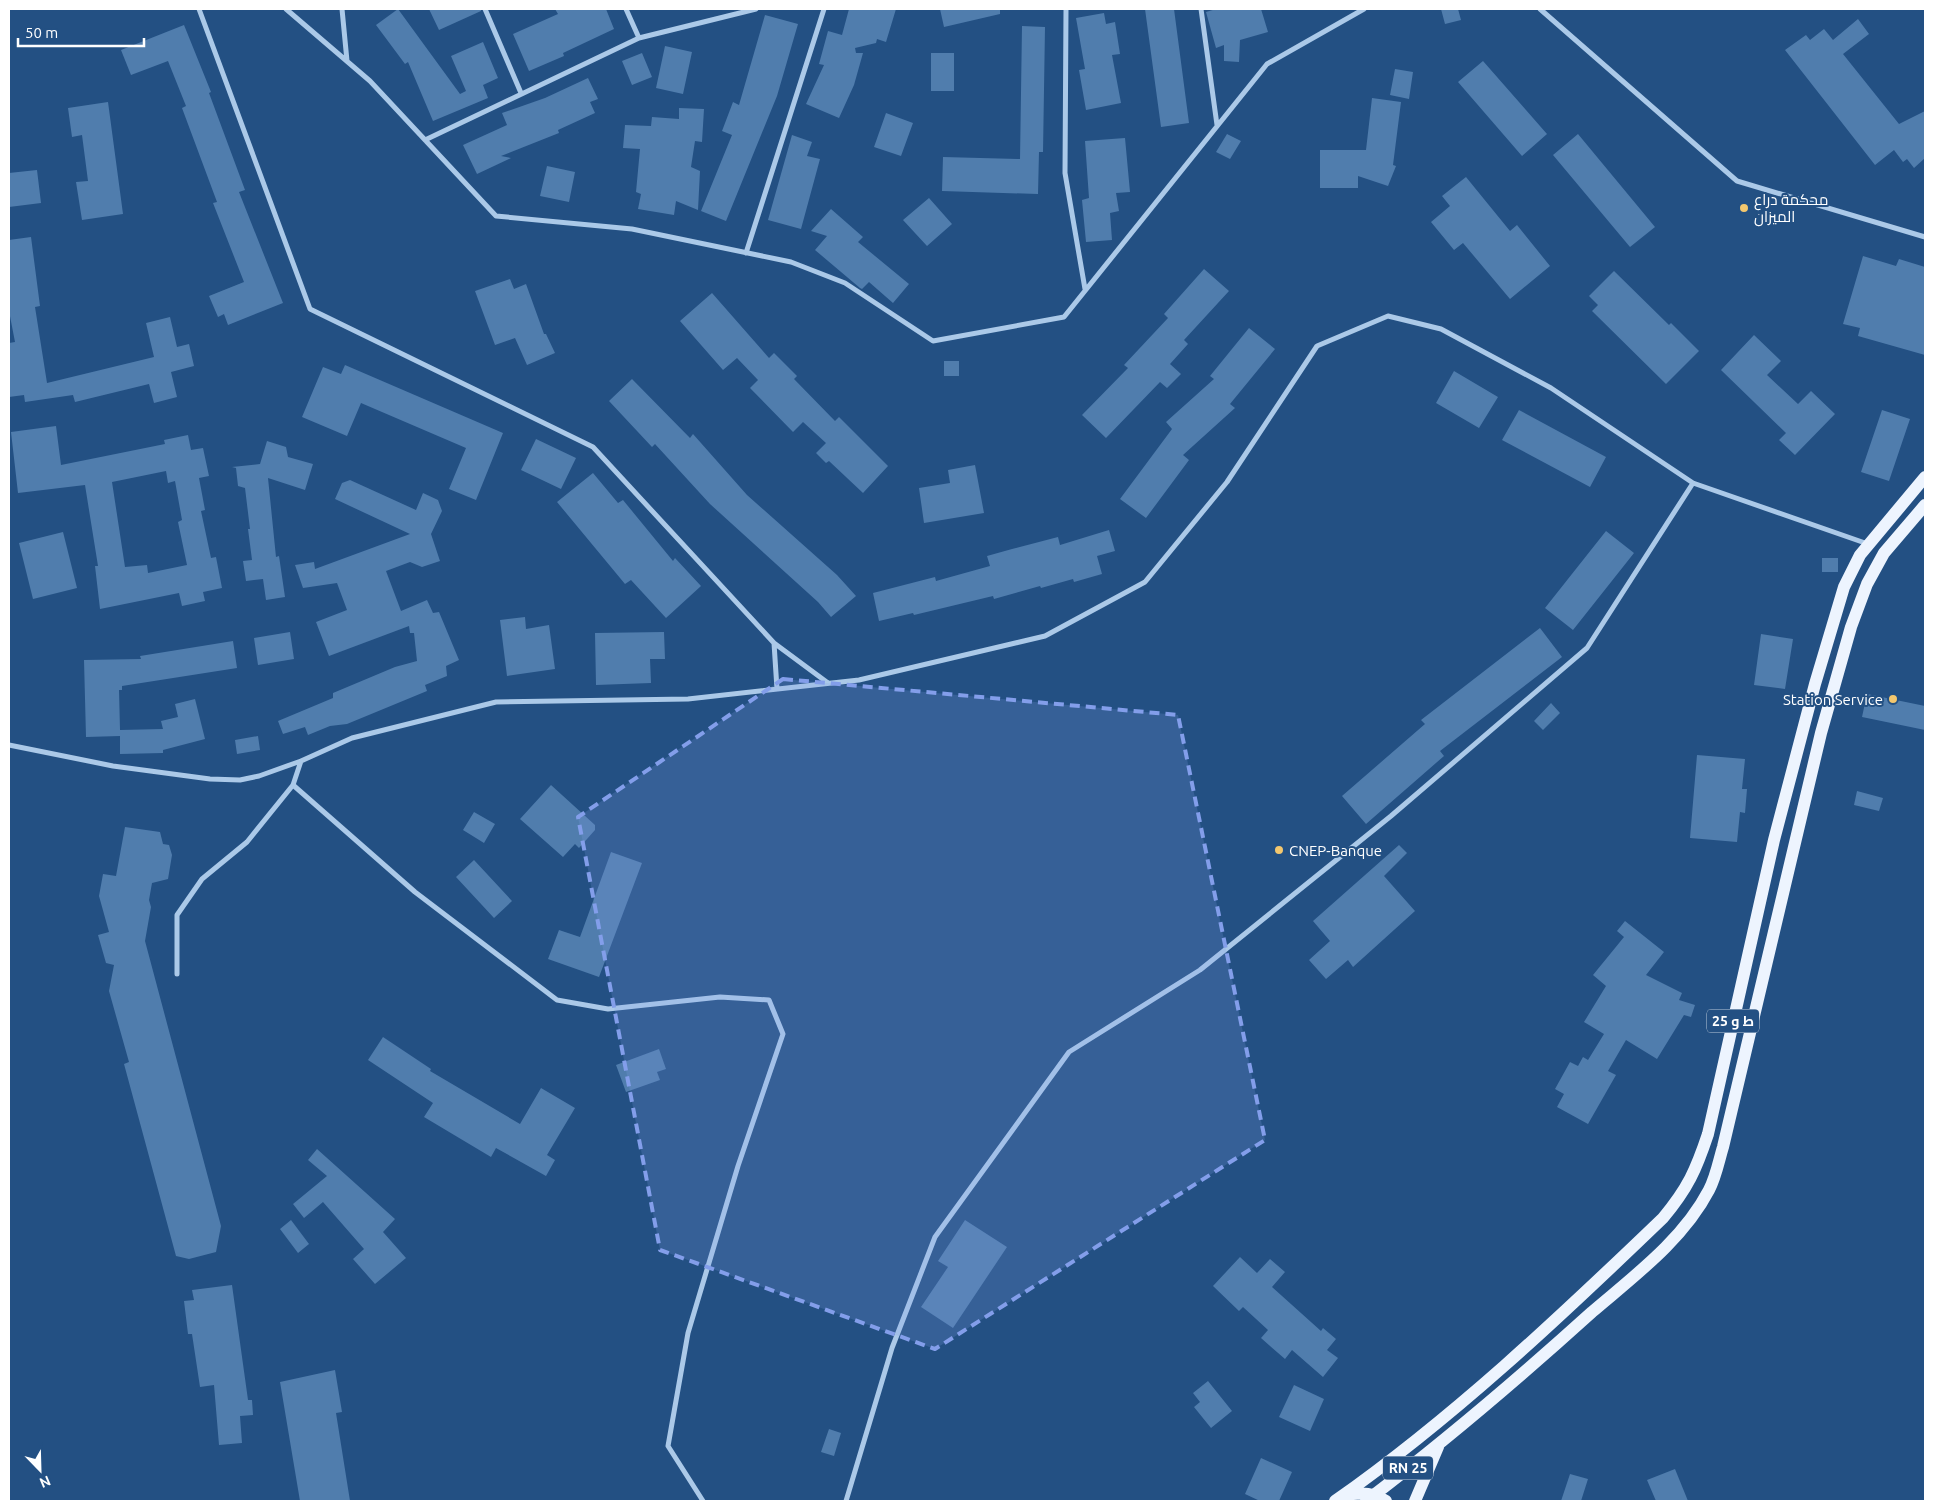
<svg xmlns="http://www.w3.org/2000/svg" width="1934" height="1510" viewBox="0 0 1934 1510" font-family="Ubuntu,Cairo,sans-serif">
<rect width="100%" height="100%" fill="#235083"/>
<path fill="#507dad" fill-rule="evenodd" d="M398,9L460,94L466,91L451,56L483,42L498,78L483,85L488,98L433,121L408,62L405,64L376,25Z
M429,9H481V11L439,30Z
M555,9H606L614,29L563,53L564,56L529,71L513,34L558,14Z
M849,9H896L886,42L877,39L876,43L855,48L856,53H863L854,85L839,118L806,104L824,65L819,64L828,31L842,35Z
M940,9H1000V14L944,27Z
M1145,9H1174L1189,123L1161,127Z
M1216,9H1261L1268,32L1240,40L1239,62L1224,61V45L1216,48L1206,12Z
M1441,9H1458L1461,20L1445,24Z
M1104,13L1106,24L1115,22L1120,54L1112,55L1121,103L1086,110L1079,70L1085,69L1076,18Z
M765,15L798,24L777,96L726,221L701,211L732,135L722,131L733,102L739,105Z
M1858,19L1869,34L1843,54L1899,124L1925,111V158L1914,168L1907,159L1903,162L1894,150L1875,165L1785,50L1806,35L1810,40L1824,29L1833,40Z
M184,25L211,92L209,93L245,190L239,192L283,303L228,325L224,314L218,317L209,296L244,282L213,203L217,202L182,108L186,106L168,61L131,75L121,50Z
M1022,26L1045,27L1043,152H1039L1038,194L942,191L943,157L1020,159Z
M665,46L692,52L683,94L656,88Z
M642,53L652,77L632,85L622,61Z
M931,53H954V91H931Z
M1483,61L1547,134L1522,156L1458,82Z
M1395,69L1413,72L1409,99L1390,95Z
M588,78L598,99L590,102L595,113L558,130L559,133L501,156L511,158L477,174L463,145L507,125L502,113L545,98Z
M1372,98L1401,102L1393,165L1396,166L1388,186L1358,176V188H1320V150H1366Z
M108,102L123,214L82,220L76,182L88,181L82,135L72,137L68,108Z
M679,108L704,109L702,142L695,141L691,167L700,171L698,210L676,201L674,215L638,209L641,194L636,192L640,149L623,148L625,125L651,126L652,117L679,119Z
M886,113L913,123L901,156L874,147Z
M1227,134L1241,141L1230,159L1216,152Z
M1578,134L1655,227L1630,247L1553,155Z
M792,135L812,142L807,156L820,159L801,229L768,220Z
M1125,138L1130,192L1116,193L1119,211L1110,213L1112,240L1086,242L1082,200L1089,198L1085,141Z
M547,166L575,172L569,202L540,196Z
M37,170L41,203L9,207V173Z
M1466,177L1510,231L1517,225L1550,266L1510,299L1463,243L1454,250L1431,222L1450,206L1442,196Z
M929,198L952,224L927,246L903,220Z
M831,209L863,237L858,242L909,284L893,303L869,282L862,289L860,288L815,250L827,236L811,231Z
M31,237L40,306L35,307L47,383L154,357L146,323L170,317L177,347L189,344L194,366L171,372L177,397L154,403L149,384L75,402L73,395L25,402L24,395L9,397V343L15,342L9,311V240Z
M1863,256L1896,266L1899,259L1925,267V355L1858,336L1860,328L1843,324Z
M1204,269L1229,291L1184,340L1188,344L1170,364L1181,374L1167,388L1160,382L1106,438L1082,415L1128,368L1124,365L1168,318L1164,314Z
M1614,271L1669,325L1671,323L1699,351L1666,384L1592,311L1598,305L1589,296Z
M510,279L514,289L526,284L544,334H546L555,353L527,365L515,338L495,345L475,291Z
M712,293L769,358L774,353L797,376L794,379L835,421L839,417L888,466L863,493L829,461L826,463L816,453L826,443L803,422L793,432L750,388L758,380L737,358L723,370L680,321Z
M1249,328L1275,349L1230,404L1235,408L1183,455L1189,460L1146,518L1120,499L1172,429L1166,422L1214,379L1210,376Z
M1754,335L1781,361L1767,375L1798,404L1811,391L1835,414L1795,455L1779,440L1786,433L1721,370Z
M944,361H959V376H944Z
M345,365L503,433L476,500L449,489L466,448L361,403L347,436L302,417L323,367L341,374Z
M1454,371L1498,397L1479,428L1436,403Z
M632,379L690,438L693,434L747,495L837,575L856,596L831,617L818,602L710,504L655,444L652,447L609,401Z
M1519,410L1606,457L1590,487L1502,440Z
M1882,410L1910,419L1889,481L1861,472Z
M56,426L61,465L165,444L164,440L188,435L191,450L203,448L209,476L199,478L205,510L201,511L211,558L216,557L222,588L203,592L205,601L182,606L179,593L100,609L95,566H98L85,485L18,493L11,432ZM166,471L168,483L175,481L182,520L178,522L187,565L148,573L147,565L125,567L112,482Z
M536,439L576,458L561,489L521,470Z
M267,441L286,447L288,457L313,464L305,490L268,478L276,557L279,556L285,597L266,600L263,579L246,581L243,561L252,560L248,529H250L245,488L238,486L236,468L232,467L260,464Z
M975,465L984,513L924,523L919,488L950,483L948,470Z
M593,473L618,503L623,500L673,561L675,558L701,586L666,618L631,580L625,584L557,502Z
M350,480L416,510L423,493L438,500L442,511L431,534L440,561L422,567L410,562L386,571L401,611L427,600L433,613L439,612L459,660L446,666L447,676L425,685L427,691L347,724L330,726L308,735L305,727L283,734L278,721L333,698V693L395,667L417,661L414,633H410L409,626L329,656L316,622L347,610L337,583L303,588L295,565L314,562L315,569L410,534L335,499L342,483Z
M1109,530L1115,551L1097,556L1102,574L1074,582L1073,579L1041,588L1040,586L994,599L993,596L914,615L913,613L879,621L873,593L935,577L936,581L990,566L987,556L1012,549L1058,537L1060,545Z
M1606,531L1634,553L1573,630L1545,608Z
M63,532L77,588L33,599L19,543Z
M1822,558H1838V572H1822Z
M525,617L526,629L549,625L555,669L507,676L500,620Z
M1540,628L1562,657L1440,751L1444,756L1366,824L1342,796L1425,724L1421,720Z
M290,632L294,659L258,665L254,638Z
M664,632L665,659H650L651,683L596,685L595,633Z
M1761,634L1793,639L1785,689L1754,685Z
M233,641L237,668L122,686V690H119L120,730L163,729L161,721L178,717L175,704L195,699L205,739L163,750V753L120,754V736L86,737L84,660L141,659L140,656Z
M1867,694L1925,706V730L1862,717Z
M1551,703L1560,713L1543,730L1534,721Z
M258,736L260,750L237,754L235,740Z
M1697,755L1745,759L1742,789H1747L1745,813L1740,812L1737,842L1690,838Z
M551,785L595,825V830L579,848L575,844L563,857L520,819Z
M1857,791L1883,798L1879,811L1854,805Z
M474,812L495,824L484,843L463,830Z
M125,827L160,832L163,844L169,845L172,855L168,879L152,883L149,900L151,907L145,941L221,1226L216,1252L189,1259L176,1256L124,1064L129,1062L109,991L114,965L106,963L98,935L109,932L99,896L103,874L116,876Z
M1399,845L1407,853L1384,876L1415,911L1353,967L1348,960L1326,979L1309,960L1330,941L1313,921Z
M611,852L642,863L599,977L548,959L559,930L580,937Z
M474,860L512,901L494,918L456,877Z
M1625,921L1664,952L1646,975L1682,993L1679,1000L1695,1005L1691,1017L1684,1015L1657,1059L1626,1040L1608,1071L1616,1075L1588,1124L1557,1107L1564,1094L1555,1089L1570,1062L1578,1066L1583,1057L1588,1060L1604,1034L1584,1022L1606,986L1593,975L1624,937L1617,931Z
M383,1037L431,1069L430,1071L520,1124L541,1088L575,1108L547,1155L555,1160L546,1176L496,1148L491,1157L424,1117L433,1103L368,1060Z
M659,1049L666,1069L657,1072L660,1080L626,1092L616,1065Z
M317,1149L395,1219L383,1232L406,1258L375,1284L353,1259L364,1249L323,1202L304,1218L293,1204L327,1176L308,1160Z
M291,1220L309,1244L298,1253L280,1229Z
M965,1220L1007,1247L953,1328L921,1307L948,1267L938,1261Z
M1240,1257L1257,1273L1270,1259L1285,1272L1272,1287L1321,1331L1323,1328L1336,1339L1327,1350L1338,1358L1323,1377L1292,1350L1285,1359L1261,1338L1268,1330L1243,1307L1239,1311L1213,1286Z
M232,1285L248,1400H252L253,1415L240,1416L242,1443L219,1445L214,1385L200,1387L192,1334H188L184,1301L194,1300L192,1290Z
M335,1370L342,1412L336,1413L350,1501H300L280,1382Z
M1208,1381L1232,1411L1211,1428L1194,1407L1200,1402L1193,1393Z
M1294,1385L1324,1399L1310,1431L1279,1417Z
M829,1429L841,1433L834,1456L821,1452Z
M1261,1458L1292,1472L1279,1501H1260L1245,1494Z
M1675,1469L1688,1501H1656L1647,1480Z
M1570,1474L1588,1479L1581,1501H1561Z"/>
<g fill="none" stroke-linecap="round" stroke-linejoin="round">
<path stroke="#abc9e8" stroke-width="5" d="M199,9L310,309L593,447L774,643
M286,9L370,81L496,216L632,229L791,262L845,283L933,341L1064,317L1267,64L1364,9
M342,9L347,61
M485,9L521,93
M626,9L639,38L756,9
M1066,9L1065,173L1085,289
M1201,9L1217,125
M1540,9L1737,181L1925,237
M425,140L639,38
M746,253L824,9
M777,689L774,643L828,683
M9,745L113,766L210,779L240,780L259,776L301,761
M293,785L415,892L557,1000L608,1009L720,997L769,1000L783,1034L738,1166L688,1333L668,1446L703,1501
M177,974V915L202,879L247,842L293,785L301,761L352,738L496,702L688,699L859,680L1045,636L1145,582L1227,482L1317,346L1388,316L1441,329L1551,388L1693,483
M846,1501L892,1348L935,1237L1069,1052L1200,970L1391,816L1587,648L1693,483L1868,544"/>
<path stroke="#edf4fe" stroke-width="12" d="M1344,1496C1359,1492 1373,1492 1386,1501
M1335,1501C1453,1418 1559,1318 1663,1218C1688,1188 1696,1170 1708,1134L1774,840L1815,684L1844,587L1860,555L1925,477
M1366,1501C1444,1442 1519,1378 1592,1312C1634,1276 1683,1240 1709,1190C1716,1177 1719,1160 1723,1147L1821,733L1851,627L1867,584L1884,553L1925,505
M1415,1501L1438,1447"/>
</g>
<path fill="#839eea" fill-opacity="0.2" stroke="#839eea" stroke-width="4" stroke-dasharray="10 6" stroke-linejoin="round" d="M783,679L1178,715L1265,1140L935,1349L660,1250L578,817Z"/>
<g fill="#f3c76e" stroke="#235083" stroke-width="2">
<circle cx="1744" cy="208" r="5"/>
<circle cx="1893" cy="699" r="5"/>
<circle cx="1279" cy="850" r="5"/>
</g>
<g text-anchor="middle" dominant-baseline="central" stroke-width="4" stroke-linejoin="round" paint-order="stroke">
<g fill="#235083" stroke="#bdcada" stroke-width="1">
<rect x="1707" y="1009.5" width="52" height="23" rx="4"/>
<rect x="1383" y="1456.5" width="50" height="23" rx="4"/>
</g>
<g font-size="14" font-weight="bold" fill="#fff">
<text x="1733" y="1021">ط و 25</text>
<text x="1408" y="1468">RN 25</text>
</g>
<g font-size="15" fill="#fff" stroke="#235083" text-anchor="start">
<text x="1754" y="199">محكمة دراع<tspan x="1754" dy="17">الميزان</tspan></text>
<text x="1883" y="699" text-anchor="end">Station Service</text>
<text x="1289" y="850">CNEP-Banque</text>
</g>
</g>
<rect width="1934" height="1510" fill="none" stroke="#ffffff" stroke-width="20"/>
<g transform="translate(40 1470) rotate(157)" stroke="#235083" stroke-width="4" paint-order="stroke">
<path d="M0-4L9 19L0 12L-9 19Z" fill="#ffffff"/>
<text y="-8" font-size="14" font-weight="bold" text-anchor="middle" fill="#ffffff">N</text>
</g>
<path d="M18 38v8h126v-8" fill="none" stroke="#ffffff" stroke-width="2.5"/>
<text x="25" y="38" font-size="15" fill="#ffffff" stroke="#235083" stroke-width="4" paint-order="stroke">50 m</text>
</svg>
